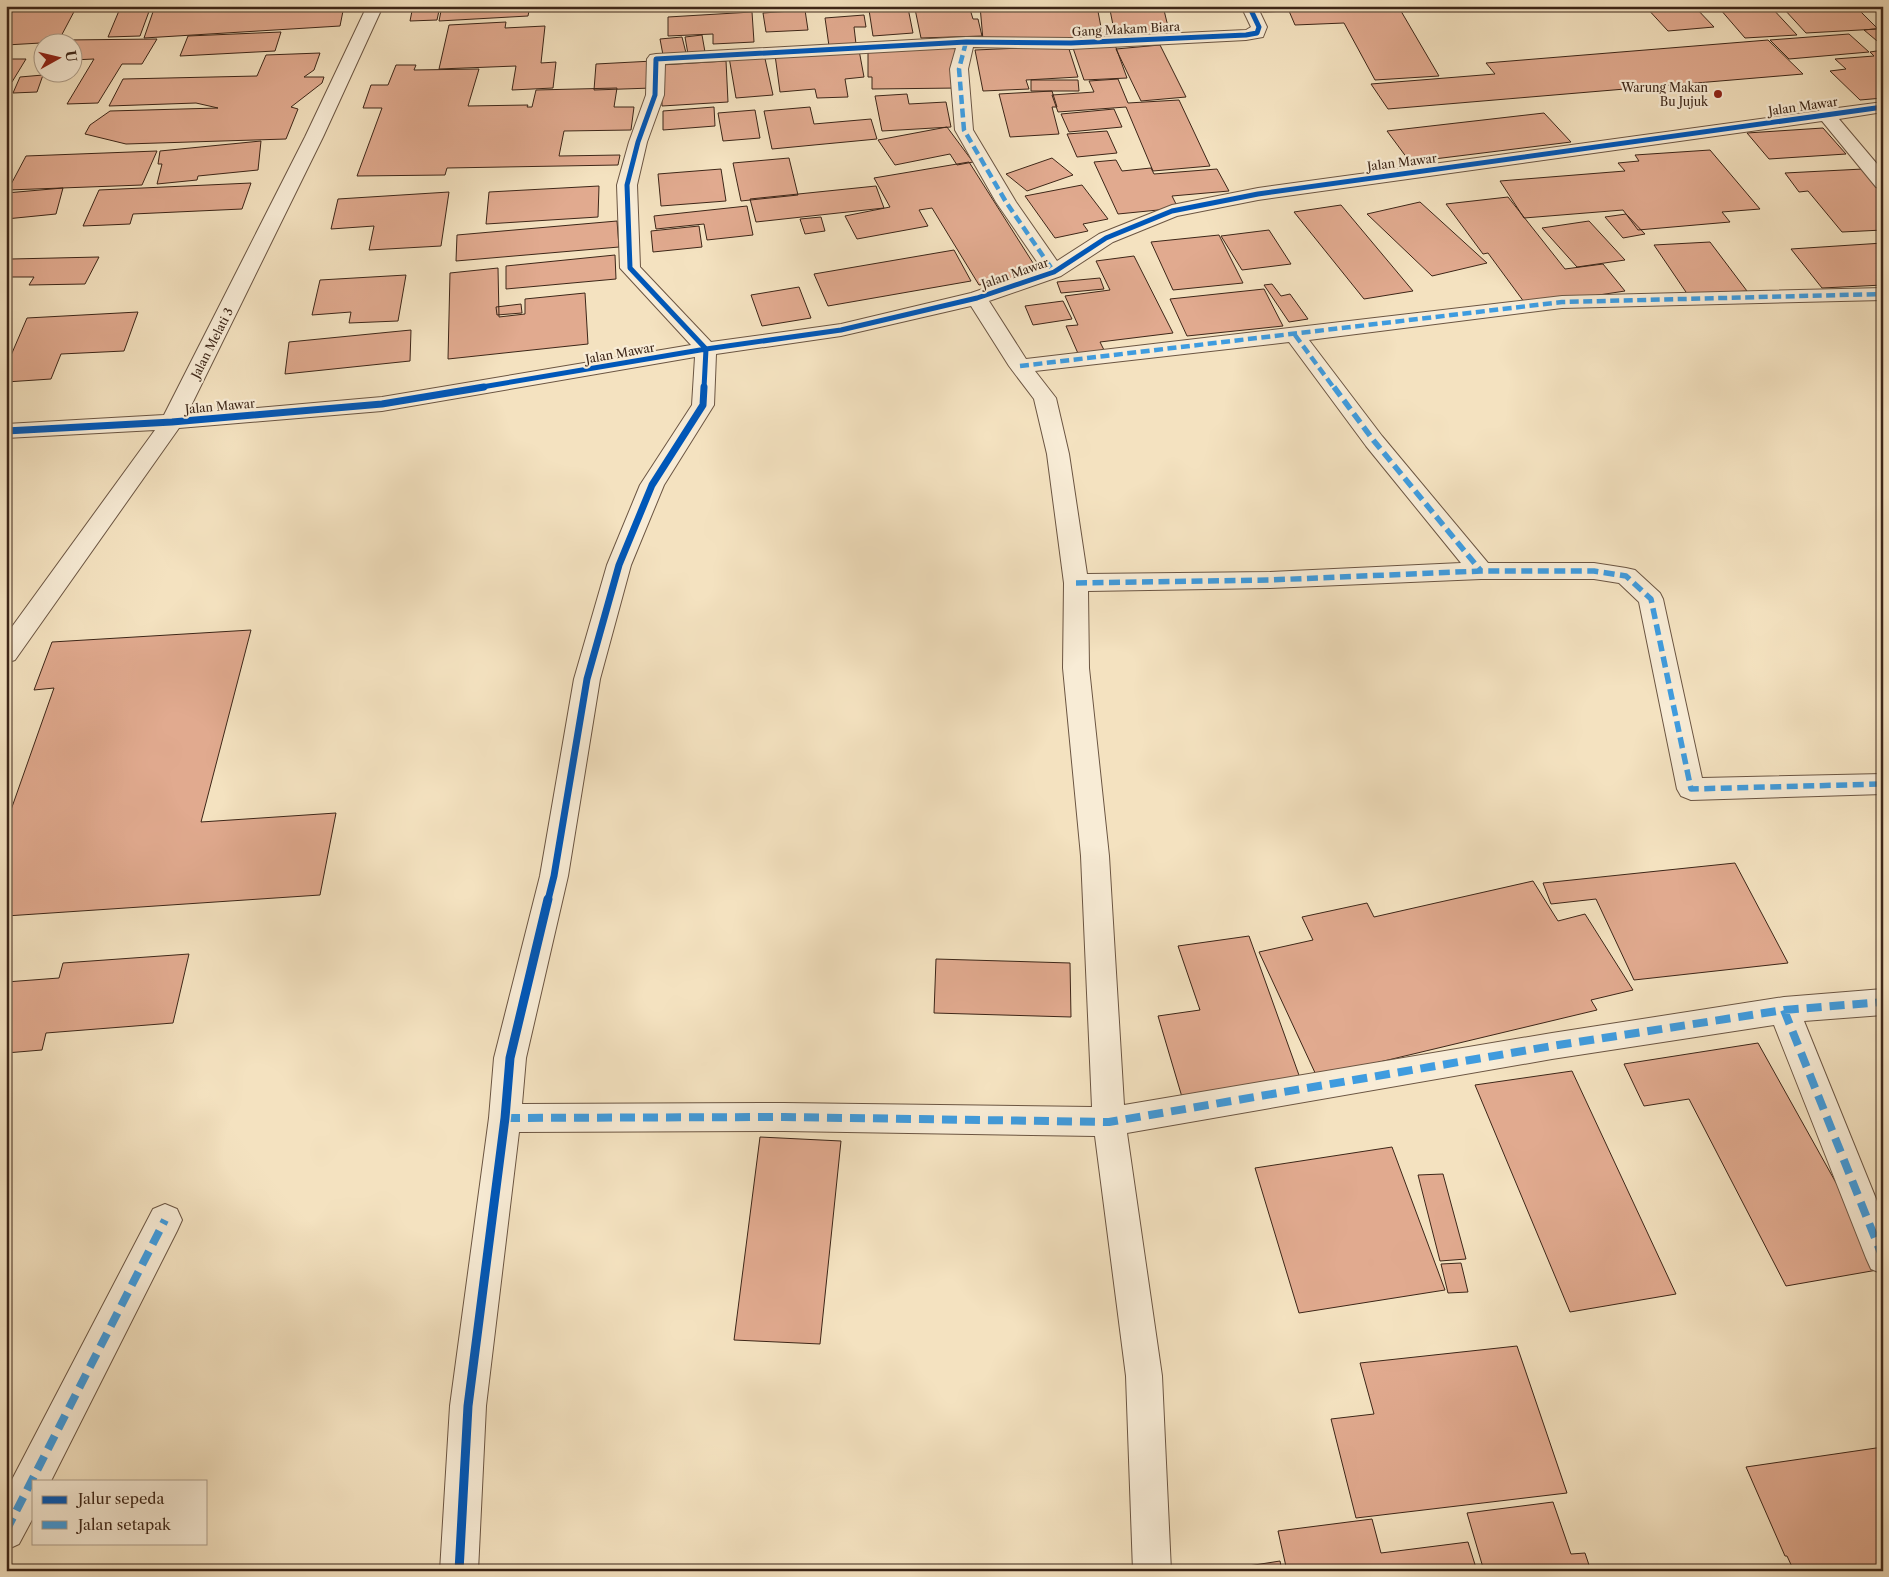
<svg xmlns="http://www.w3.org/2000/svg" width="1889" height="1577" viewBox="0 0 1889 1577" font-family="'Libre Caslon Text',serif">
<rect width="100%" height="100%" fill="#f4e2c0"/>
<filter id="stains"><feTurbulence type="fractalNoise" baseFrequency=".004" numOctaves="4"/><feColorMatrix values="0 0 0 0 .2 0 0 0 0 .09 0 0 0 0 .02 0 0 0 .5 -.17"/></filter>
<radialGradient id="worn" r=".72"><stop offset=".6" stop-color="#630" stop-opacity="0"/><stop offset="1" stop-color="#630" stop-opacity=".3"/></radialGradient>
<path fill="#e1aa8f" stroke="#3d2618" d="M16,6H77L58,42L6,45V12H13Z
M121,6H151L140,36L108,37Z
M155,6H344L340,26L144,38Z
M413,6H440L437,20L410,21Z
M442,6H530L528,16L439,21Z
M933,6H969L973,19H978L982,36L921,38L915,9Z
M980,6H1097L1103,38L983,40Z
M1122,6H1163L1170,35H1115L1110,10H1123Z
M1260,6H1398L1439,76L1375,80L1344,23L1295,25L1289,11L1263,12Z
M1645,6H1694L1714,27L1668,31Z
M1835,6H1855L1878,29L1806,33L1784,9Z
M1771,7L1797,35L1745,38L1720,9Z
M908,8L913,33L873,36L869,10Z
M805,10L808,30L766,32L763,13Z
M752,12L754,42L713,44V34L668,36V17Z
M864,15L866,27H854L856,44L829,46L825,18Z
M506,22L505,28L545,26L541,63L556,62L553,88L512,90L516,66L439,69L449,25Z
M1883,28V46L1864,30Z
M281,32L275,51L180,56L188,36Z
M1849,34L1869,52L1789,59L1770,40Z
M702,35L705,52L688,54L685,37Z
M682,37L686,53L663,55L660,39Z
M157,39L142,64H122L98,103L67,104L94,59L72,60V42H63L65,40Z
M1768,40L1803,74L1388,109L1371,84L1495,74L1486,63Z
M956,45L959,88L872,89V77H868V46Z
M1115,45L1127,78L1084,80L1073,48Z
M1160,45L1186,97L1141,101L1116,49Z
M1068,46L1078,77L1026,80L1029,89L983,91L975,50Z
M859,50L864,77L845,79L848,97L817,98L815,89L780,92L775,55Z
M1883,50V98L1860,100L1830,71L1846,69L1835,59L1874,56L1870,52Z
M320,53L314,70L304,77H324L322,83L291,107L298,109L286,139L126,144L85,134L90,125L110,111L218,108L196,103L109,106L123,79L257,76L266,55Z
M764,54L773,95L736,98L729,57Z
M6,59H26L12,82H6Z
M653,61L652,88L594,90L596,64Z
M726,61L728,102L662,106L661,65Z
M396,65H416L414,70L479,69L468,106L528,105L527,107H532L536,90L617,88L614,107H634L631,130L564,131L559,156L620,155L618,165L447,168L445,175L357,176L382,108H363L371,85H388Z
M43,75L37,92L13,93L20,77Z
M1118,79L1128,103L1179,100L1210,166L1153,171L1126,107L1058,112L1052,95L1094,92L1089,81Z
M1031,80H1078L1079,91H1031Z
M1052,91L1057,107H1052L1059,134L1010,137L999,94Z
M907,94L909,104L946,102L951,127L882,131L875,96Z
M714,107L715,126L663,130V111Z
M810,107L814,124L871,119L877,139L772,149L764,111Z
M1114,109L1122,127L1069,132L1061,114Z
M755,110L760,138L723,141L718,113Z
M1544,113L1571,142L1410,162L1387,131Z
M947,127L973,162L957,165L950,154L895,165L878,140Z
M1823,128L1846,154L1769,159L1747,133Z
M1107,131L1117,153L1077,157L1067,134Z
M261,141L258,170L198,176L197,180L157,184L162,164H158L160,151Z
M1710,150L1760,209L1722,212L1730,222L1638,230L1623,210L1524,218L1500,181L1625,171L1618,163L1639,161L1635,155Z
M157,151L142,185L8,190L26,156Z
M789,158L798,195L741,201L733,163Z
M1052,158L1073,175L1027,191L1006,174Z
M1116,160L1122,171L1151,168L1154,174L1217,169L1229,191L1172,196L1178,208L1118,214L1094,162Z
M969,162L1040,274L979,285L932,208L919,210L928,226L857,239L845,216L890,207L874,178Z
M721,169L726,201L661,206L658,174Z
M1863,169L1883,191V230L1842,232L1808,191L1799,192L1785,173Z
M251,183L242,209L133,214L130,224L83,226L99,190Z
M1082,185L1108,219L1083,224L1088,231L1055,238L1025,196Z
M599,186L598,217L486,224L489,192Z
M876,186L884,208L756,222L750,199Z
M63,188L56,214L6,219V193Z
M449,192L441,246L369,250L374,226L331,229L338,199Z
M1508,197L1565,269L1603,264L1625,291L1527,306L1488,253L1483,254L1446,204Z
M1420,202L1487,263L1432,276L1367,214Z
M1341,205L1413,291L1364,299L1294,212Z
M747,206L753,235L707,240L704,224L656,229L654,216Z
M1626,214L1645,234L1623,238L1605,217Z
M821,217L825,231L805,234L800,219Z
M617,221L619,247L456,261L457,235Z
M1589,221L1625,260L1577,267L1542,228Z
M699,226L702,247L653,252L651,231Z
M1269,230L1291,264L1242,270L1221,236Z
M1219,235L1243,283L1173,290L1151,242Z
M1710,242L1747,291L1688,295L1654,245Z
M1883,243V285L1822,288L1791,249Z
M954,250L971,281L828,306L814,274Z
M615,255L616,279L506,289V266Z
M1134,256L1173,333L1100,342L1106,354L1080,358L1066,326L1078,325L1065,296L1110,290L1096,261Z
M99,257L85,284L29,285L34,277H6V268L11,259Z
M498,268L499,317L525,314V299L585,293L588,344L448,359L450,273Z
M406,275L398,321L349,323L351,312L312,315L320,280Z
M1100,278L1104,289L1061,293L1057,282Z
M1272,284L1281,296L1290,294L1308,319L1289,322L1264,285Z
M799,287L811,318L762,326L751,295Z
M1264,289L1283,326L1187,336L1170,299Z
M1063,301L1072,319L1033,325L1025,306Z
M521,304L522,313L497,315L496,307Z
M138,312L124,351L61,354L51,379L6,382V367L27,318Z
M411,330L410,361L285,374L289,342Z
M251,630L201,822L336,813L320,895L6,916V824L54,688L34,690L52,642Z
M1735,863L1788,963L1634,980L1596,899L1551,904L1543,883Z
M1533,881L1558,921L1585,914L1633,990L1591,1000L1597,1010L1317,1077L1259,952L1313,940L1302,917L1367,903L1374,917Z
M1249,936L1300,1078L1182,1097L1158,1016L1200,1010L1178,946Z
M189,954L173,1023L46,1033L42,1050L6,1053V982L59,978L63,963Z
M936,959L1070,963L1071,1017L934,1013Z
M1758,1043L1883,1267V1269L1786,1286L1689,1099L1644,1106L1624,1064Z
M1572,1071L1676,1294L1570,1312L1475,1085Z
M760,1137L841,1141L820,1344L734,1340Z
M1392,1147L1445,1290L1299,1313L1255,1168Z
M1443,1174L1466,1259L1440,1261L1418,1175Z
M1461,1263L1468,1292L1448,1293L1441,1264Z
M1517,1346L1567,1493L1356,1518L1331,1419L1374,1414L1360,1363Z
M1883,1447V1571H1794L1787,1556H1785L1746,1467Z
M1553,1502L1571,1554L1585,1553L1591,1571H1484L1467,1513Z
M1372,1519L1381,1553L1468,1542L1477,1571H1287L1278,1531Z
M1280,1561L1282,1571H1216Z"/>
<g fill="none" stroke-linecap="round" stroke-linejoin="round">
<defs>
<path id="minor" d="M367,6H383L323,137L187,414L382,397L691,345L620,268L617,185L629,142L646,95L647,59L650,55L656,54L966,37L1071,38L1246,30L1251,27L1241,6H1257L1267,27L1263,37L1246,40L1071,49L973,47L968,69L973,130L1016,202L1057,261L1099,234L1172,205L1258,188L1818,111L1825,108L1830,109L1883,102V112L1839,119L1883,171V189L1876,187L1822,121L1258,200L1177,216L1113,242L1061,276L989,301L1026,359L1562,296L1883,288V300L1562,308L1309,340L1382,436L1488,563H1594L1626,568L1635,570L1660,593L1663,599L1702,778L1883,774V794L1691,800L1681,796L1677,789L1639,602L1619,583L1594,579H1481L1270,588L1088,591L1089,668L1109,856L1124,1105L1552,1033L1784,997L1883,989V1015L1804,1021L1883,1216V1274L1871,1269L1866,1258L1774,1025L1552,1059L1127,1133L1162,1376L1171,1571H1133L1126,1376L1095,1136L784,1131L519,1132L486,1406L478,1571H440L450,1406L489,1118L494,1058L540,876L574,679L607,565L640,485L692,405L695,357L382,411L179,428L15,660L6,663V635L155,430L6,438V424L164,415L305,137ZM956,48L950,69L955,130L996,202L1042,269L971,293L841,324L711,342L640,267L637,185L647,142L664,95L665,64ZM971,306L1009,366L1034,399L1047,454L1064,583L1063,668L1081,856L1092,1107L784,1103L522,1104L526,1058L568,876L600,679L631,565L664,485L714,405L716,354L841,336ZM1289,342L1366,446L1461,563L1270,572L1087,574L1069,454L1056,398L1035,371Z
M165,1204L177,1209L182,1220L177,1231L51,1481H34V1516L19,1544L6,1550V1491L153,1209Z"/>
</defs>
<use href="#minor" stroke="#6b5542" stroke-width="2"/>
<use href="#minor" fill="#f8ecd6" fill-rule="evenodd"/>
<path stroke="#3f9cdf" stroke-width="4.5" stroke-dasharray="9 4.5" stroke-linecap="butt" d="M966,42L959,69L964,130L1006,202L1054,272
M1295,335L1334,388
M1020,366L1562,302L1883,294"/>
<path stroke="#3f9cdf" stroke-width="5.5" stroke-dasharray="11 5.5" stroke-linecap="butt" d="M1334,387L1374,441L1481,571
M1076,583L1270,580L1481,571H1594L1626,576L1651,599L1691,789L1883,784"/>
<path stroke="#3f9cdf" stroke-width="8" stroke-dasharray="15 8" stroke-linecap="butt" d="M1784,1010L1883,1258
M505,1118L784,1117L1109,1122L1552,1046L1784,1010L1883,1002
M6,1531L165,1220"/>
<defs>
<path id="cycleway-far2" d="M476,388L706,349L841,330L977,298L1054,272L1106,238L1172,211L1258,194L1883,107
M704,388L706,349L630,268L627,185L638,142L655,95L656,59L966,42L1071,43L1246,35L1257,33L1259,27L1249,6"/>
<path id="cycleway-far1" d="M6,431L172,422L382,404L484,387
M548,900L554,876L587,679L619,565L652,485L703,405L704,387"/>
<path id="cycleway" d="M459,1571L468,1406L505,1118L510,1058L548,899"/>
</defs>
<use href="#cycleway-far2" stroke="#f8ecd6" stroke-width="7"/>
<use href="#cycleway-far1" stroke="#f8ecd6" stroke-width="10"/>
<use href="#cycleway" stroke="#f8ecd6" stroke-width="12"/>
<use href="#cycleway-far2" stroke="#0057b8" stroke-width="5"/>
<use href="#cycleway-far1" stroke="#0057b8" stroke-width="7"/>
<use href="#cycleway" stroke="#0057b8" stroke-width="9"/>
</g>
<circle fill="#8f2418" stroke="#f8ecd6" stroke-width="2" cx="1718" cy="94" r="5"/>
<g text-anchor="middle" dominant-baseline="central" stroke-width="4.5" stroke-linejoin="round" paint-order="stroke">
<g font-size="12" fill="#3d2618" stroke="#f8ecd6">
<text transform="translate(1126 29) rotate(-3)">Gang Makam Biara</text>
<text transform="translate(1803 106) rotate(-8)">Jalan Mawar</text>
<text transform="translate(1402 162) rotate(-7)">Jalan Mawar</text>
<text transform="translate(1015 273) rotate(-19)">Jalan Mawar</text>
<text transform="translate(212 343) rotate(-63)">Jalan Melati 3</text>
<text transform="translate(620 353) rotate(-10)">Jalan Mawar</text>
<text transform="translate(220 406) rotate(-5)">Jalan Mawar</text>
</g>
<g font-size="12" fill="#3d2618" stroke="#f8ecd6" text-anchor="end">
<text x="1708" y="87">Warung Makan<tspan x="1708" dy="14">Bu Jujuk</tspan></text>
</g>
</g>
<rect width="1889" height="1577" fill="none" stroke="#f4e2c0" stroke-width="25"/>
<rect x="8" y="8" width="1874" height="1562" fill="none" stroke="#3d2618" stroke-width="2.5"/>
<rect x="12" y="12" width="1864" height="1552" fill="none" stroke="#3d2618"/>
<rect x="32" y="1480" width="175" height="65" fill="#f8ecd6" stroke="#ad9d8a"/>
<rect x="42" y="1496" width="25" height="8" fill="#0057b8" stroke="#ad9d8a"/>
<text x="78" y="1504" font-size="15" fill="#3d2618">Jalur sepeda</text>
<rect x="42" y="1521" width="25" height="8" fill="#3f9cdf" stroke="#ad9d8a"/>
<text x="78" y="1530" font-size="15" fill="#3d2618">Jalan setapak</text>
<g transform="translate(58 58) rotate(82)"><circle r="24" fill="#f8ecd6" stroke="#ad9d8a"/>
<path d="M0-4L9 19L0 12L-9 19Z" fill="#8f2418"/>
<text y="-8" font-size="14" font-weight="bold" text-anchor="middle" fill="#3d2618">U</text>
</g>
<rect width="100%" height="100%" filter="url(#stains)"/>
<rect width="100%" height="100%" fill="url(#worn)"/>
</svg>
